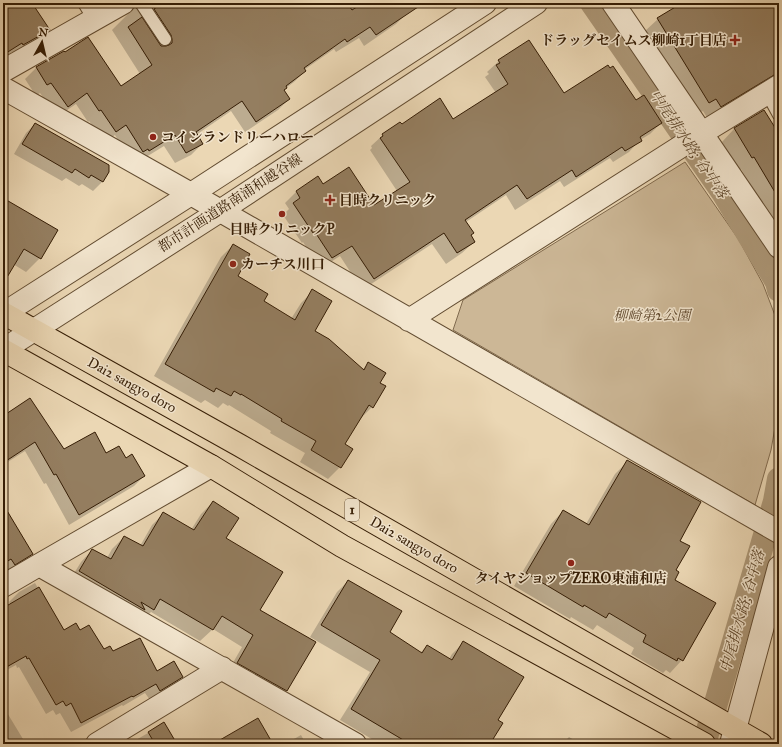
<svg xmlns="http://www.w3.org/2000/svg" width="782" height="747" viewBox="0 0 782 747" font-family="'IM FELL Great Primer','Noto Serif JP',serif">
<rect width="100%" height="100%" fill="#ebd7b4"/>
<filter id="stains"><feTurbulence type="fractalNoise" baseFrequency=".005" numOctaves="4"/><feColorMatrix values="0 0 0 0 .2 0 0 0 0 .09 0 0 0 0 .02 0 0 0 .5 -.17"/></filter>
<radialGradient id="worn" r=".72"><stop offset=".6" stop-color="#630" stop-opacity="0"/><stop offset="1" stop-color="#630" stop-opacity=".3"/></radialGradient>
<path fill="#ccb796" stroke="#806a4e" d="M685,162L739,240L763,284L779,326V405L771,450L755,505L453,330L463,300Z"/>
<path fill="#0003" d="M3,3H31L48,30L39,39L13,54L12,52L3,58Z
M90,3H105L93,8Z
M118,3H423L406,14L396,24L364,46L359,38L336,52L334,49L304,70L305,71L294,82L286,88L283,91L289,99L278,110L245,132L231,111L196,135L202,144L191,155L175,163L164,146L138,162H131L115,135L105,142L89,121L88,122L76,104L57,117L40,93L36,96L25,79L36,68L121,87L140,74L112,30L134,8Z
M684,3H776L779,7V84L708,119L703,111L697,114L645,31L658,19Z
M499,61L564,95L635,101L661,123L650,134L640,140L629,152L613,162L610,158L564,187L560,181L515,210L506,195L466,222L470,236L474,242L462,253L446,264L432,244L362,290L340,256L320,269L303,242L302,243L283,215L289,209L285,203L296,192L318,178L323,185L374,206L397,191L370,150L372,148L371,146L383,135L402,125L453,121L496,93L485,77L489,74L487,72Z
M764,111L779,136V235L763,205L741,169L739,170L722,142L734,129Z
M35,124L108,172L102,182L93,191L82,184L79,186L66,178L62,181L14,154L26,133Z
M3,199L40,258L26,272L13,264L3,278Z
M233,245L236,277L263,301L291,319L301,303L313,291V331L362,370L368,364L379,383L372,407L360,419L343,444L340,467L328,479L300,462L305,453L270,433L271,431L229,405L228,406L223,403L218,408L205,400L201,403L154,376L221,257Z
M3,417L63,451L106,454L126,459L144,476L134,486L69,525L46,483L44,484L25,451L3,465Z
M628,461L678,541L673,580L682,660L670,673L666,670L663,673L631,654L634,648L597,625L593,630L571,617L570,619L514,586L551,524L563,511L586,524L615,474Z
M213,502L224,538L258,610L286,690L274,702L226,675L242,647L213,629L200,641L151,612L142,621L68,583L81,562L92,550L107,558L112,549L124,537L140,546L152,525L164,513L191,530L201,514Z
M3,506L32,554L22,564L3,575Z
M348,581L388,632L420,653L427,646L449,659L452,654L463,643L497,720L489,744H380L340,720L370,672L310,637L337,592Z
M35,583L64,632L80,631L103,651L113,652L156,672L182,677L172,687L150,700L145,693L123,706L122,705L71,732L60,713L56,715L53,710L46,714L19,667L17,668L16,665L3,672V613L12,607L9,602L19,592Z
M3,706L26,744H3Z
M164,723L176,744H129L148,733Z
M301,735L306,744H285Z
M569,737L581,744H562Z"/>
<g fill="none" stroke-linecap="round" stroke-linejoin="round">
<path stroke="#ad9878" stroke-width="24" d="M592,3L724,194L777,282L779,290
M704,744L775,501L779,479"/>
</g>
<path fill="#947e60" stroke="#351d05" d="M3,3H32L50,30L23,45L22,43L3,55Z
M163,3H347L352,10L363,3H424L376,35L370,27L347,42L345,39L304,68L306,71L286,86L287,88L284,90L290,99L256,122L242,101L196,132L203,144L186,153L175,135L149,151L148,149L143,152L126,125L116,132L101,110L99,111L87,93L68,107L51,83L47,85L36,67L64,51L65,52L88,37L121,86L152,65L128,27L142,17L159,43L161,46H166L169,45L172,43V39L171,35L154,9Z
M682,3H779V72L721,107L716,99L709,103L657,18Z
M529,40L564,93L608,65L610,68L613,66L636,100L644,95L662,123L640,137L642,141L625,151L622,147L576,177L572,170L527,199L517,185L465,220L474,233L471,235L475,242L457,253L444,233L374,279L352,246L332,258L315,232L313,233L293,203L300,198L296,191L318,176L323,184L349,167L374,205L410,182L380,138L383,136L382,134L400,122L402,124L440,98L453,119L508,84L496,65L500,63L498,60Z
M764,110L779,134V199L754,157L752,158L734,128Z
M35,123L109,165V172L103,182L91,175L89,178L75,169L72,173L22,144Z
M3,198L58,230L41,259L24,249L3,284Z
M233,244L250,254L238,276L268,294L264,301L295,320L312,289L332,301L315,331L329,339L364,370L368,362L386,373L380,383L386,386L373,408L369,405L345,444L353,449L341,468L311,450L316,441L281,421L282,419L241,394V395L234,391L231,396L216,388L214,392L165,364Z
M30,398L64,449L95,432L106,453L119,446L126,458L132,454L145,476L79,515L56,474L54,475L35,442L3,463V416Z
M627,460L701,502L680,541L690,546L676,570L679,572L675,580L716,603L683,661L678,658L677,661L643,642L646,635L609,613L606,618L584,605L583,607L526,573L563,510L589,525Z
M213,501L239,518L226,538L283,572L260,610L316,642L287,691L237,663L253,635L222,616L213,630L160,599L154,610L141,602L145,610L79,571L92,549L111,559L124,536L143,546L163,512L194,530Z
M3,504L33,554L15,565L11,559L3,564Z
M348,580L402,611L390,632L422,653L427,645L452,660L463,641L524,677L498,720L503,723L490,744H410L351,709L380,660L321,625Z
M39,587L64,630L76,623L80,630L89,625L104,649L110,646L113,651L140,638L157,671L174,661L183,677L160,691L156,684L133,697L132,696L81,723L71,703L66,706L63,701L56,705L29,658L27,659L26,656L3,669V608Z
M258,718L273,744H213Z
M164,722L177,744H155L148,732Z"/>
<g fill="none" stroke-linecap="round" stroke-linejoin="round">
<defs>
<path id="service" d="M84,3L94,19
M141,3L165,39
M767,93L779,115"/>
<path id="minor" d="M3,71L123,3
M3,88L191,194L779,532
M409,320L702,133L779,86
M39,565L355,744
M3,586L39,565L211,466
M97,744L222,668"/>
<path id="tertiary" d="M613,3L779,247
M3,314L191,194L485,3
M3,350L220,211L536,3
M731,744L779,567"/>
<path id="primary" d="M3,313L239,445L761,744
M3,350L211,466L342,546L704,744"/>
</defs>
<use href="#service" stroke="#624c31" stroke-width="14"/>
<use href="#minor" stroke="#624c31" stroke-width="24"/>
<use href="#tertiary" stroke="#624c31" stroke-width="24"/>
<use href="#primary" stroke="#351d05" stroke-width="24"/>
<use href="#service" stroke="#f2e5ce" stroke-width="12"/>
<use href="#minor" stroke="#f2e5ce" stroke-width="22"/>
<use href="#tertiary" stroke="#f2e5ce" stroke-width="22"/>
<use href="#primary" stroke="#ebd7b4" stroke-width="22"/>
</g>
<g fill="#8f2418" stroke="#f2e5ce" stroke-width="1.5">
<path d="M733 34h4v4h4v4h-4v4h-4v-4h-4v-4h4z"/>
<circle cx="153" cy="137" r="4"/>
<path d="M328 194h4v4h4v4h-4v4h-4v-4h-4v-4h4z"/>
<circle cx="282" cy="214" r="4"/>
<circle cx="233" cy="264" r="4"/>
<circle cx="571" cy="563" r="4"/>
</g>
<g text-anchor="middle" dominant-baseline="central" stroke-width="3" stroke-linejoin="round" paint-order="stroke">
<rect fill="#f2e5ce" stroke="#6e5941" stroke-width="1" x="345" y="499" width="14" height="22" rx="3"/>
<g font-size="13" font-weight="bold" fill="#351d05">
<text x="352" y="510">1</text>
</g>
<g font-size="14" font-weight="bold" fill="#351d05" stroke="#f2e5ce" text-anchor="start">
<text x="727" y="40" text-anchor="end">ドラッグセイムス柳崎1丁目店</text>
<text x="161" y="137">コインランドリーハロー</text>
<text x="339" y="200">目時クリニック</text>
<text x="282" y="229" text-anchor="middle">目時クリニックP</text>
<text x="241" y="264">カーチス川口</text>
<text x="571" y="578" text-anchor="middle">タイヤショップZERO東浦和店</text>
</g>
<g font-size="14" fill="#351d05" stroke="#f2e5ce">
<text transform="translate(230 203) rotate(-33)">都市計画道路南浦和越谷線</text>
<text transform="translate(132 385) rotate(29)">Dai2 sangyo doro</text>
<text transform="translate(414 545) rotate(30)">Dai2 sangyo doro</text>
</g>
<g font-size="14" font-style="italic" fill="#624b30" stroke="#f2e5ce">
<text x="652" y="315">柳崎第2公園</text>
</g>
<g font-size="15" font-style="italic" fill="#5f482d" stroke="#f2e5ce">
<text transform="translate(689 144) rotate(56)">中尾排水路; 谷中落</text>
<text transform="translate(742 611) rotate(-74)">中尾排水路; 谷中落</text>
</g>
</g>
<rect width="782" height="747" fill="none" stroke="#ebd7b4" stroke-width="16"/>
<rect x="4" y="4" width="774" height="739" fill="none" stroke="#351d05" stroke-width="2"/>
<rect x="8" y="8" width="766" height="731" fill="none" stroke="#351d05"/>
<g transform="translate(42 42) rotate(8)" stroke="#f2e5ce" stroke-width="3" paint-order="stroke">
<path d="M0-3L7 15L0 10L-7 15Z" fill="#351d05"/>
<text y="-6" font-size="11" font-weight="bold" text-anchor="middle" fill="#351d05">N</text>
</g>
<rect width="100%" height="100%" filter="url(#stains)"/>
<rect width="100%" height="100%" fill="url(#worn)"/>
</svg>
